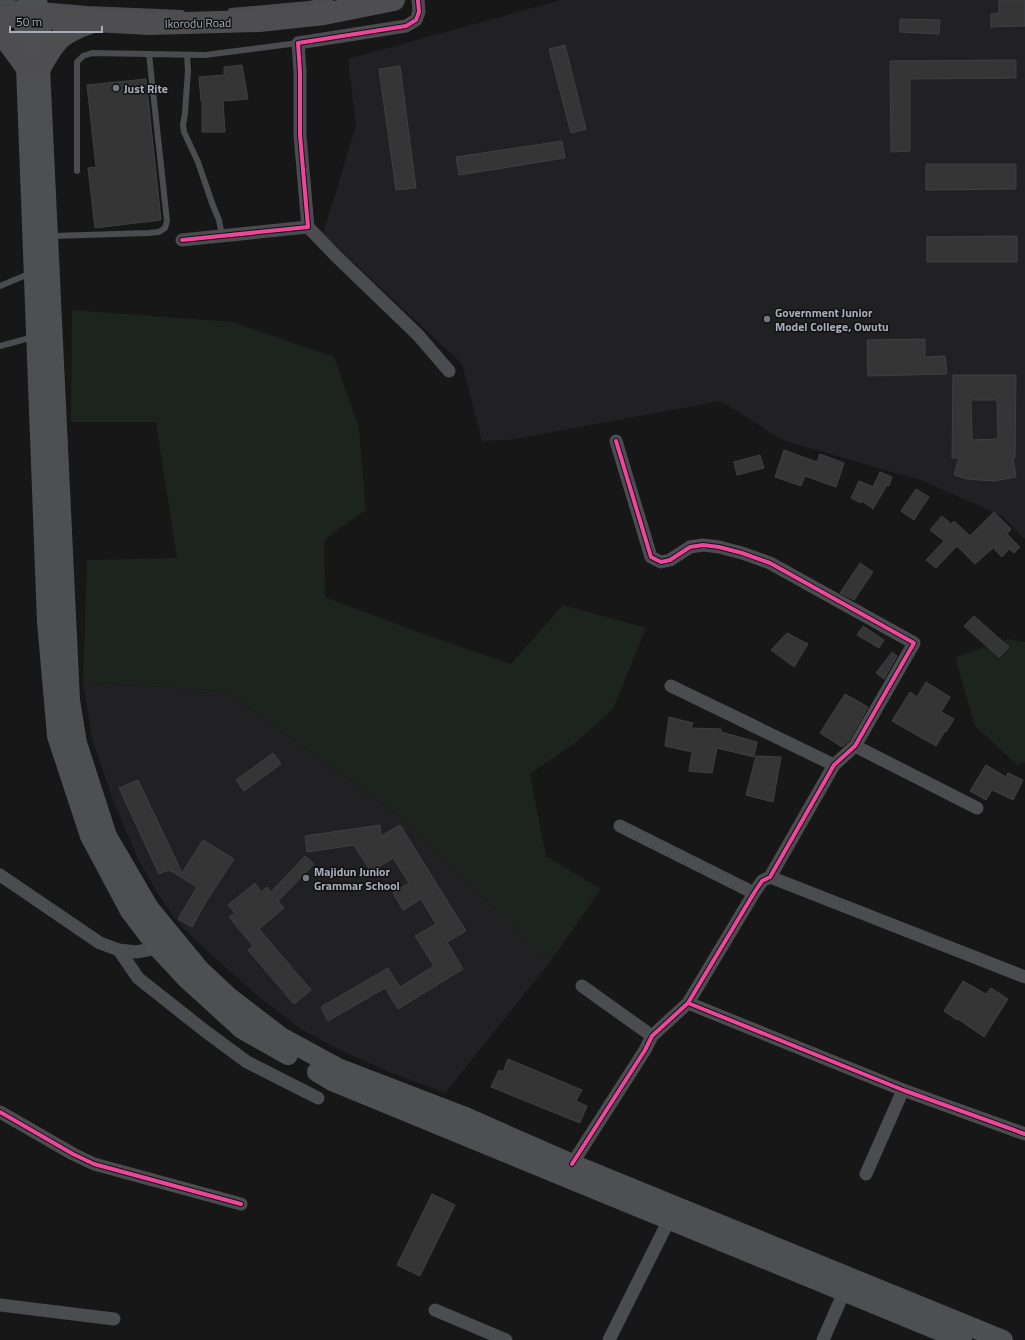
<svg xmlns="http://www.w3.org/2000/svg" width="1025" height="1340" viewBox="0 0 1025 1340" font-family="'Titillium Web',sans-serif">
<rect width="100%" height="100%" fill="#171717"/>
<path fill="#212123" d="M561,0H1025V539L1002,516L923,481L782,440L721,401L509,440L482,441L462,364L323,234L356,125L348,59Z
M83,682L226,691L399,816L550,962L445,1093L389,1072L336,1048L301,1029L259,997L217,960L179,924L160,897L138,859L113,800L92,739Z"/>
<path fill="#1d241e" d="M72,310L233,322L334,357L359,428L366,510L324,540L325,597L421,633L511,664L563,605L646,628L613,709L575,743L530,774L546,856L601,889L550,962L399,816L226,691L83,682L87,560L177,558L156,422H71Z
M1009,639L1025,642V762L1017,765L975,726L955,657Z"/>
<path fill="#353536" stroke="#3f4043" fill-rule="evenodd" d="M999,0H1025V26L991,27V14L999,13Z
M900,19L940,20L939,34L900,32Z
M565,45L586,129L571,133L549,49Z
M1016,60V78L910,79V151L891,152L890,61Z
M242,65L248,99L223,101L225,132H202V101H201L199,77L224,75V67Z
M400,66L416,188L396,190L379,69Z
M146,79L161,220L95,228L88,168L96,167L87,85Z
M562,141L565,158L459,175L456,157Z
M926,164H1016V189L926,190Z
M1017,236V262H927V237Z
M925,339V357L945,356L947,374L868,376L867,340Z
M953,375H1016L1015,458H1013L1016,477L993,481L967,479L954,475L959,458H952ZM971,400H997L998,439L972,440Z
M784,450L817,462L820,454L844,463L836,487L805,476L801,486L775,477Z
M760,455L764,468L737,475L734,462Z
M880,472L892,477L889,486L887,485L873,509L862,501L861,503L851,498L859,481L873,487Z
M916,489L929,497L914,520L901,511Z
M994,512L1011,529L1007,534L1020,547L1014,553L1009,549L1002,557L993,548L975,564L957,546L936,568L926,560L944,541L930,530L942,516L951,524L954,521L970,536Z
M860,563L873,572L854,600L840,593Z
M974,616L1009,647L999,657L964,626Z
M863,626L884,640L879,648L857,635Z
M787,633L808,644L794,667L771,650Z
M892,652L897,656L884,679L876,673Z
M926,682L950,697L941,712L954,719L946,732L945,731L936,746L892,721L910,692L917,697Z
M845,694L868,707L849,741L842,747L820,733Z
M669,717L693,723L691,728L721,729V732L757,742L754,757L717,748L712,773L689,771L692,752L665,746Z
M273,753L281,764L244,791L236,780Z
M756,756L781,757L773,802L746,795Z
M986,765L1006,777L1008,773L1023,780L1013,800L992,790L986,800L970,791Z
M138,780L182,873L203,840L234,859L207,900L192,927L178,919L197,887L169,870L159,874L119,788Z
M380,825L381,836L400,825L466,931L447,942L463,969L398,1009L385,988L328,1021L321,1007L388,968L400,987L434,966L415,936L436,924L421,899L403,910L393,893L409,883L393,858L371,872L354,845L307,852L305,836Z
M305,856L314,864L278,901L284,908L259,929L311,990L294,1004L248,950L253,946L229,917L235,913L228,905L255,883L261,892L267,887L271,892Z
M963,981L986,994L991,988L1008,999L984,1037L958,1019L957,1020L944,1011Z
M508,1059L582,1090L576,1101L587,1106L580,1123L491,1087L499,1070L503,1072Z
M432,1194L455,1205L420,1276L397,1265Z"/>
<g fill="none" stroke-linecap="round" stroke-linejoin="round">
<path stroke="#4b4c50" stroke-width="6" d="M0,2L24,4
M41,5L87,9L182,13
M231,11L309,4L330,0
M187,55L188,70L185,113L183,125L184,132L198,162L212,203L219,220L222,236
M77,171V62L83,56L92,53L205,55L298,43
M52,236L148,233L159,232L165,228L167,221L149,54
M0,286L31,273
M0,346L33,337"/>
<path stroke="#4b4c50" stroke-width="13" d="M308,227L335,255L418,335L449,371
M182,240L308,227L300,135V72L298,43L406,26L416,20L419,12L418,0
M671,686L834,765
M855,746L977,808
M620,826L754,893
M0,875L100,943L119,950L136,952L158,948
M770,877L1025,977
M119,950L138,978L205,1031L247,1062L318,1098
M582,986L652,1036
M688,1003L903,1090L1025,1134
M0,1112L73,1154L94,1164L241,1204
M572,1164L645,1050L652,1036L688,1003L754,893L762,881L770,877L834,765L855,746L914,643L770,563L742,553L719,547L703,545L690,547L670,560L661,562L651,557L616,441
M866,1174L903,1090
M0,1305L114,1319
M435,1310L506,1340
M609,1340L669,1220
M823,1340L844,1292"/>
<path stroke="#4d4f52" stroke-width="20" d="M36,0C44,13 40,52 40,68L70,700L77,743L107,836L149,908L200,970L230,998L281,1037L338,1068L463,1116L572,1164L1003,1340
M29,2C21,13 25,52 26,67L47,622L57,736L90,836L130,911L158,948L186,978L242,1029L288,1055
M317,1072L332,1081L962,1340"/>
<path stroke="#4e4e51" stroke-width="22" d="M0,16L149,24L259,21L324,14L394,0
M0,35L7,41L26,67
M40,68C55,41 60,33 90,23"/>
<defs>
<path id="cycleway" d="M182,240L308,227L300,135V72L298,43L406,26L416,20L419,12L418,0
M688,1003L903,1090L1025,1134
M0,1112L73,1154L94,1164L241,1204
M572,1164L645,1050L652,1036L688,1003L754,893L762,881L770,877L834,765L855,746L914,643L770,563L742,553L719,547L703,545L690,547L670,560L661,562L651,557L616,441"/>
</defs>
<use href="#cycleway" stroke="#111113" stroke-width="6"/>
<use href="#cycleway" stroke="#ed469a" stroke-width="4"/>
</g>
<g fill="#757880" stroke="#111113" stroke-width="1.5">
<circle cx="116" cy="88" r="4"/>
<circle cx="767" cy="319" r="4"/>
<circle cx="306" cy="878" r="4"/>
</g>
<g text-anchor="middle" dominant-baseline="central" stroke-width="3" stroke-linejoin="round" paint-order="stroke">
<g font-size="12" fill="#a8adb8" stroke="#111113">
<text transform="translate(198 23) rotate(-1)">Ikorodu Road</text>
</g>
<g font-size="12" font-weight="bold" fill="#a8adb8" stroke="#111113" text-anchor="start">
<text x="124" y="88">Just Rite</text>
<text x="775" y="312">Government Junior<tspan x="775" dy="14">Model College, Owutu</tspan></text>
<text x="314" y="871">Majidun Junior<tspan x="314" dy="14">Grammar School</tspan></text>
</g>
</g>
<path d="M10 26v6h92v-6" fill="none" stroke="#a8adb8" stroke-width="2"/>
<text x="16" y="26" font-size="12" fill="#a8adb8" stroke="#111113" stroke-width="3" paint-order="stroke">50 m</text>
</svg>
